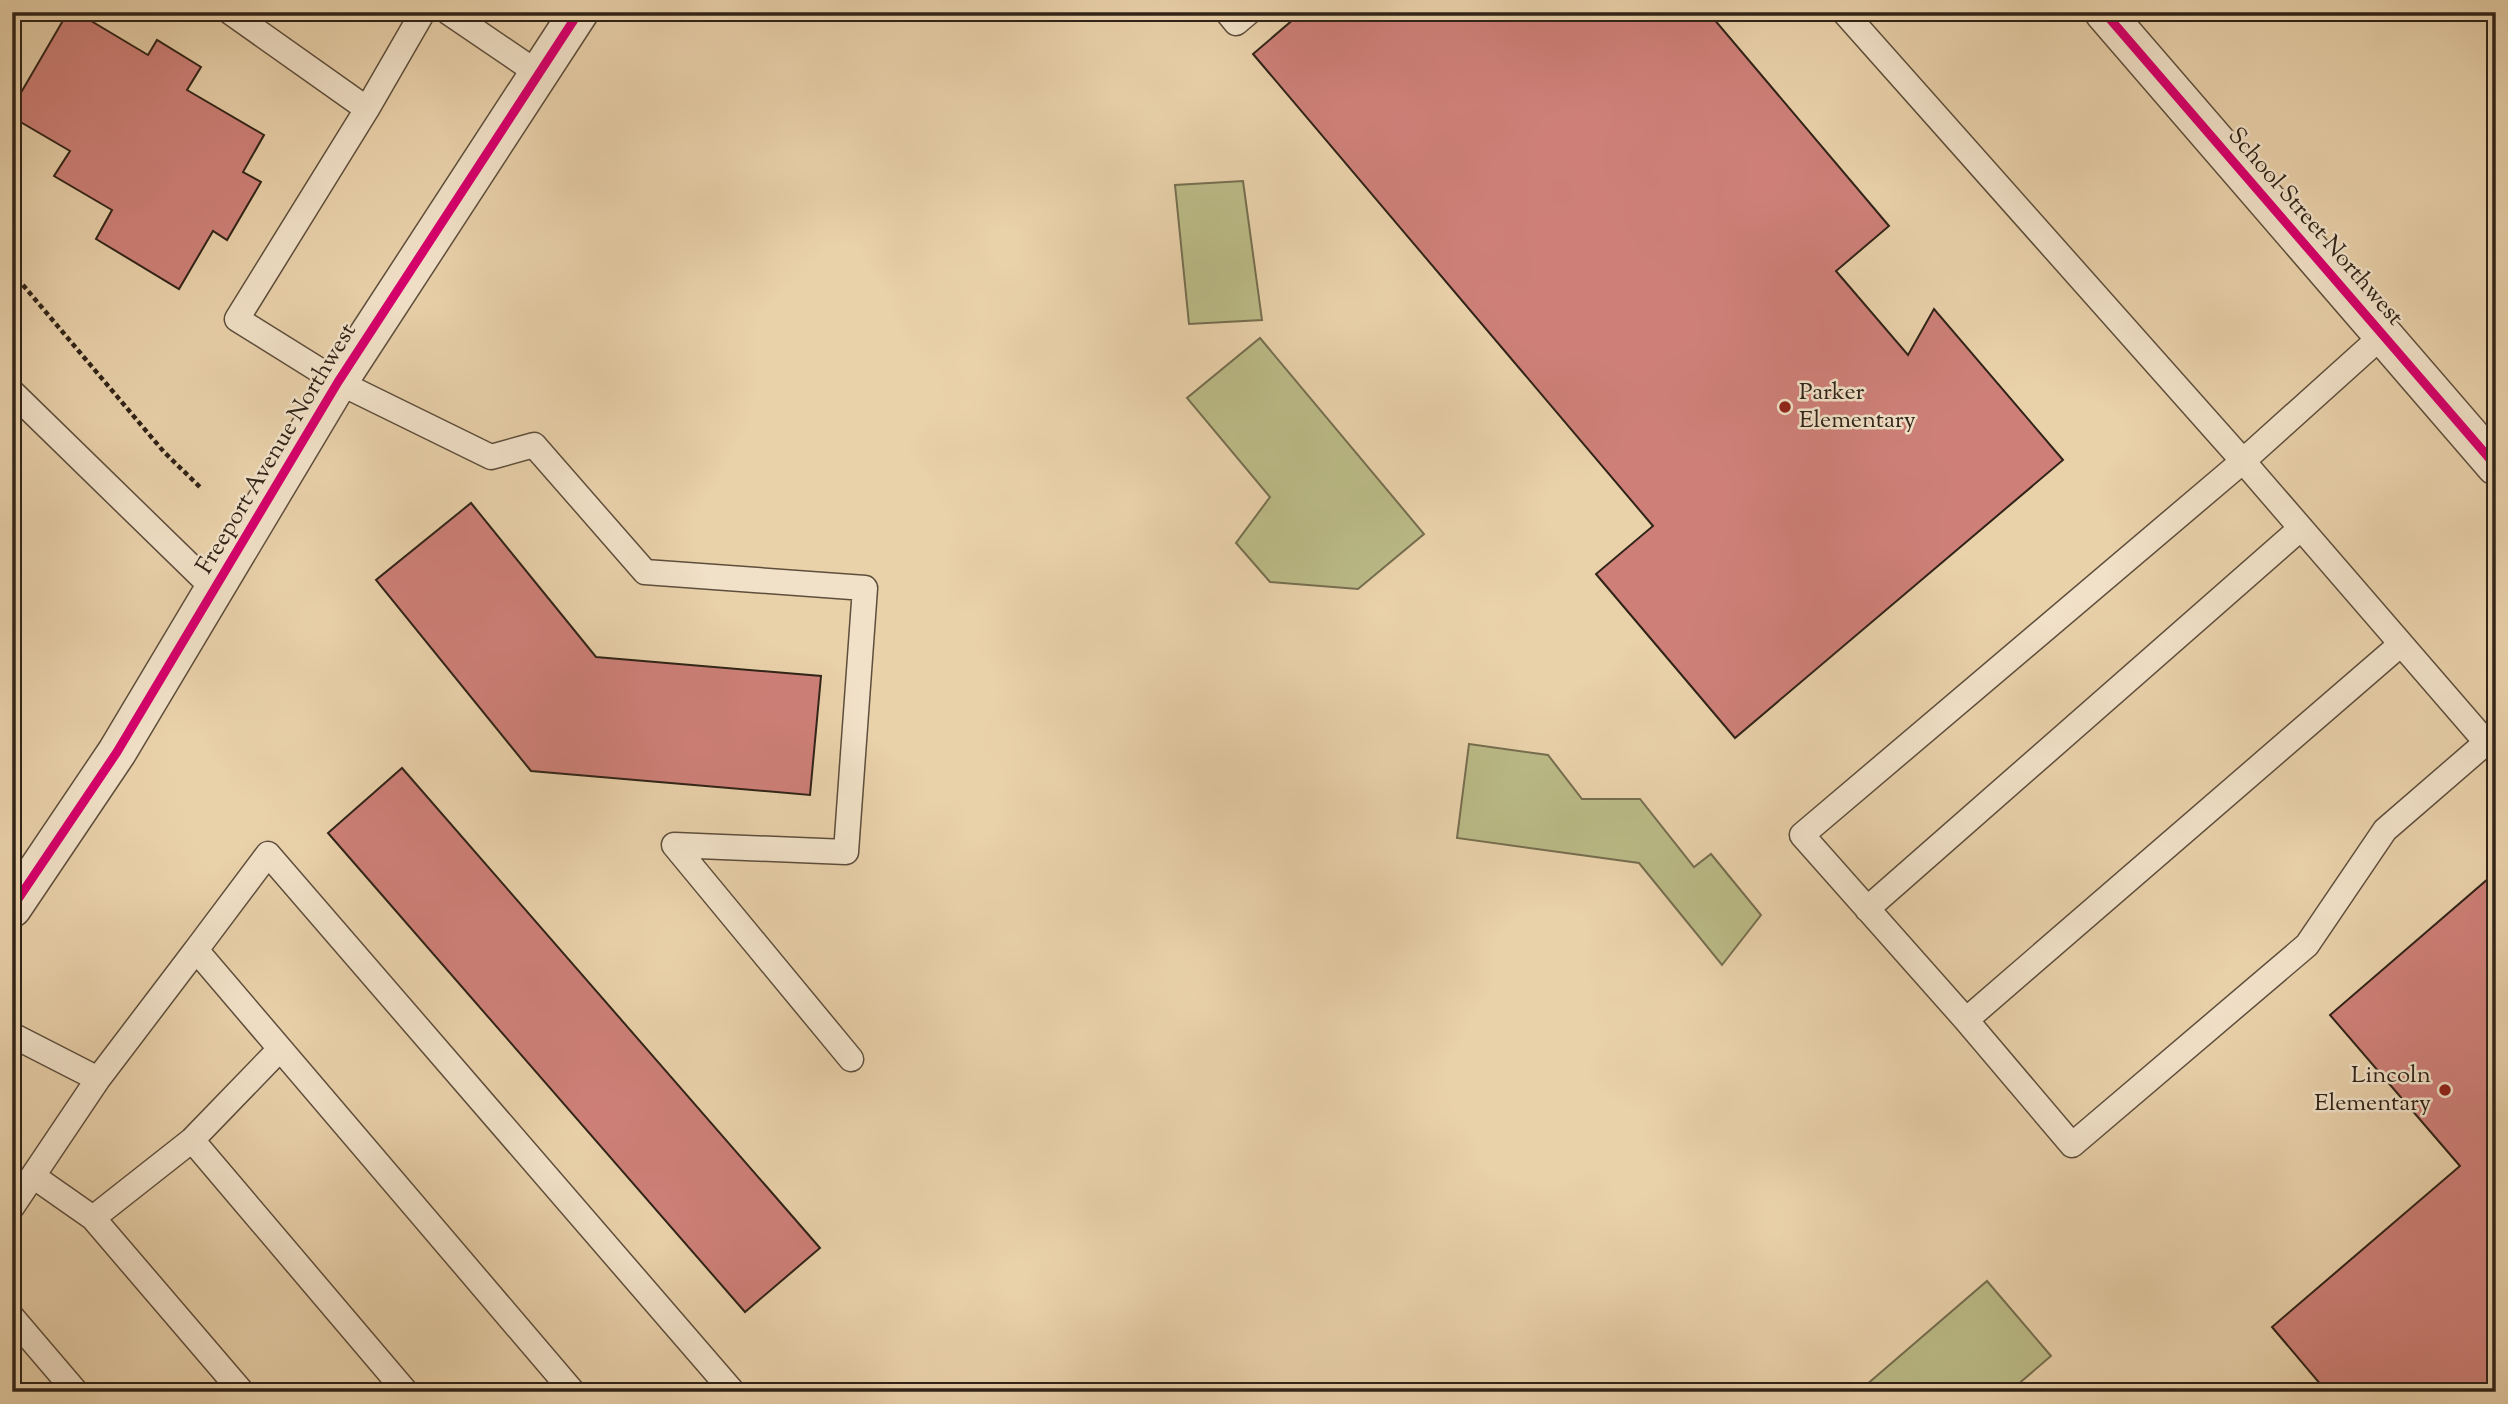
<svg xmlns="http://www.w3.org/2000/svg" width="2508" height="1404" viewBox="0 0 2508 1404" font-family="'Sorts Mill Goudy',serif">
<rect width="100%" height="100%" fill="#e9d1aa"/>
<filter id="stains"><feTurbulence type="fractalNoise" baseFrequency=".00286" numOctaves="4"/><feColorMatrix values="0 0 0 0 .2 0 0 0 0 .09 0 0 0 0 .02 0 0 0 .5 -.17"/></filter>
<radialGradient id="worn" r=".72"><stop offset=".6" stop-color="#630" stop-opacity="0"/><stop offset="1" stop-color="#630" stop-opacity=".3"/></radialGradient>
<path fill="#baba86" stroke="#756e4f" stroke-width="2" d="M1243,181L1262,320L1189,324L1175,185Z
M1260,338L1424,534L1358,589L1270,582L1236,543L1270,497L1187,398Z
M1469,744L1548,755L1582,799H1640L1694,867L1711,854L1761,915L1722,965L1639,863L1457,838Z
M1987,1281L2051,1356L2009,1392H1858Z"/>
<path fill="#ce8078" stroke="#302318" stroke-width="2" d="M68,12H76L148,55L157,40L201,67L187,90L264,135L243,172L261,182L227,240L213,231L179,289L96,239L112,210L54,176L70,151L12,117V108Z
M1302,12H1708L1889,226L1836,271L1908,355L1934,309L2063,460L1735,738L1596,574L1653,526L1253,54Z
M471,503L596,657L821,676L810,795L531,771L376,580Z
M402,768L820,1248L745,1312L328,833Z
M2496,872V1392H2327L2272,1327L2460,1166L2330,1015Z"/>
<g fill="none" stroke-linecap="round" stroke-linejoin="round">
<defs>
<path id="service" d="M230,12L367,109L423,12
M448,12L539,74
M1227,12L1236,23L1249,12
M1844,12L2243,461L2383,335
M367,109L237,319L338,382L491,457L534,445L645,572L865,588L846,852L674,845L851,1059
M12,392L214,589
M2486,742L2243,461L1802,835L1966,1020L2072,1145L2307,945L2385,830L2496,734
M1867,909L2301,528
M196,950L268,854L733,1392
M1966,1020L2401,644
M12,1035L98,1079L196,950L573,1392
M280,1049L192,1140L406,1392
M192,1140L93,1218L242,1392
M33,1176L93,1218
M12,1207L98,1079
M12,1317L76,1392"/>
<path id="tertiary" d="M2104,12L2496,466
M12,908L117,752L338,382L579,12"/>
</defs>
<use href="#service" stroke="#5e4e3c" stroke-width="27"/>
<use href="#tertiary" stroke="#5e4e3c" stroke-width="41"/>
<path stroke="#302318" stroke-width="4.5" stroke-dasharray="5 3.5" stroke-linecap="butt" d="M12,272L164,452L202,489"/>
<use href="#service" stroke="#f1e1c8" stroke-width="24"/>
<use href="#tertiary" stroke="#f1e1c8" stroke-width="38"/>
<defs>
<path id="cycleway" d="M2104,12L2496,466
M12,908L117,752L338,382L579,12"/>
</defs>
<use href="#cycleway" stroke="#f1e1c8" stroke-width="13"/>
<use href="#cycleway" stroke="#d6006c" stroke-width="9"/>
</g>
<g fill="#8f2418" stroke="#f1e1c8" stroke-width="2.5">
<circle cx="1785" cy="407" r="7"/>
<circle cx="2445" cy="1090" r="7"/>
</g>
<g text-anchor="middle" dominant-baseline="central" stroke-width="5" stroke-linejoin="round" paint-order="stroke">
<g font-size="24" fill="#302318" stroke="#f1e1c8">
<text transform="translate(2315 227) rotate(49)">School Street Northwest</text>
<text transform="translate(277 449) rotate(-59)">Freeport Avenue Northwest</text>
</g>
<g font-size="24" fill="#302318" stroke="#f1e1c8" text-anchor="start">
<text x="1799" y="393">Parker<tspan x="1799" dy="28">Elementary</tspan></text>
<text x="2431" y="1076" text-anchor="end">Lincoln<tspan x="2431" dy="28">Elementary</tspan></text>
</g>
</g>
<rect width="2508" height="1404" fill="none" stroke="#e9d1aa" stroke-width="42"/>
<rect x="14" y="14" width="2480" height="1376" fill="none" stroke="#302318" stroke-width="3.5"/>
<rect x="21" y="21" width="2466" height="1362" fill="none" stroke="#302318" stroke-width="2"/>
<rect width="100%" height="100%" filter="url(#stains)"/>
<rect width="100%" height="100%" fill="url(#worn)"/>
</svg>
